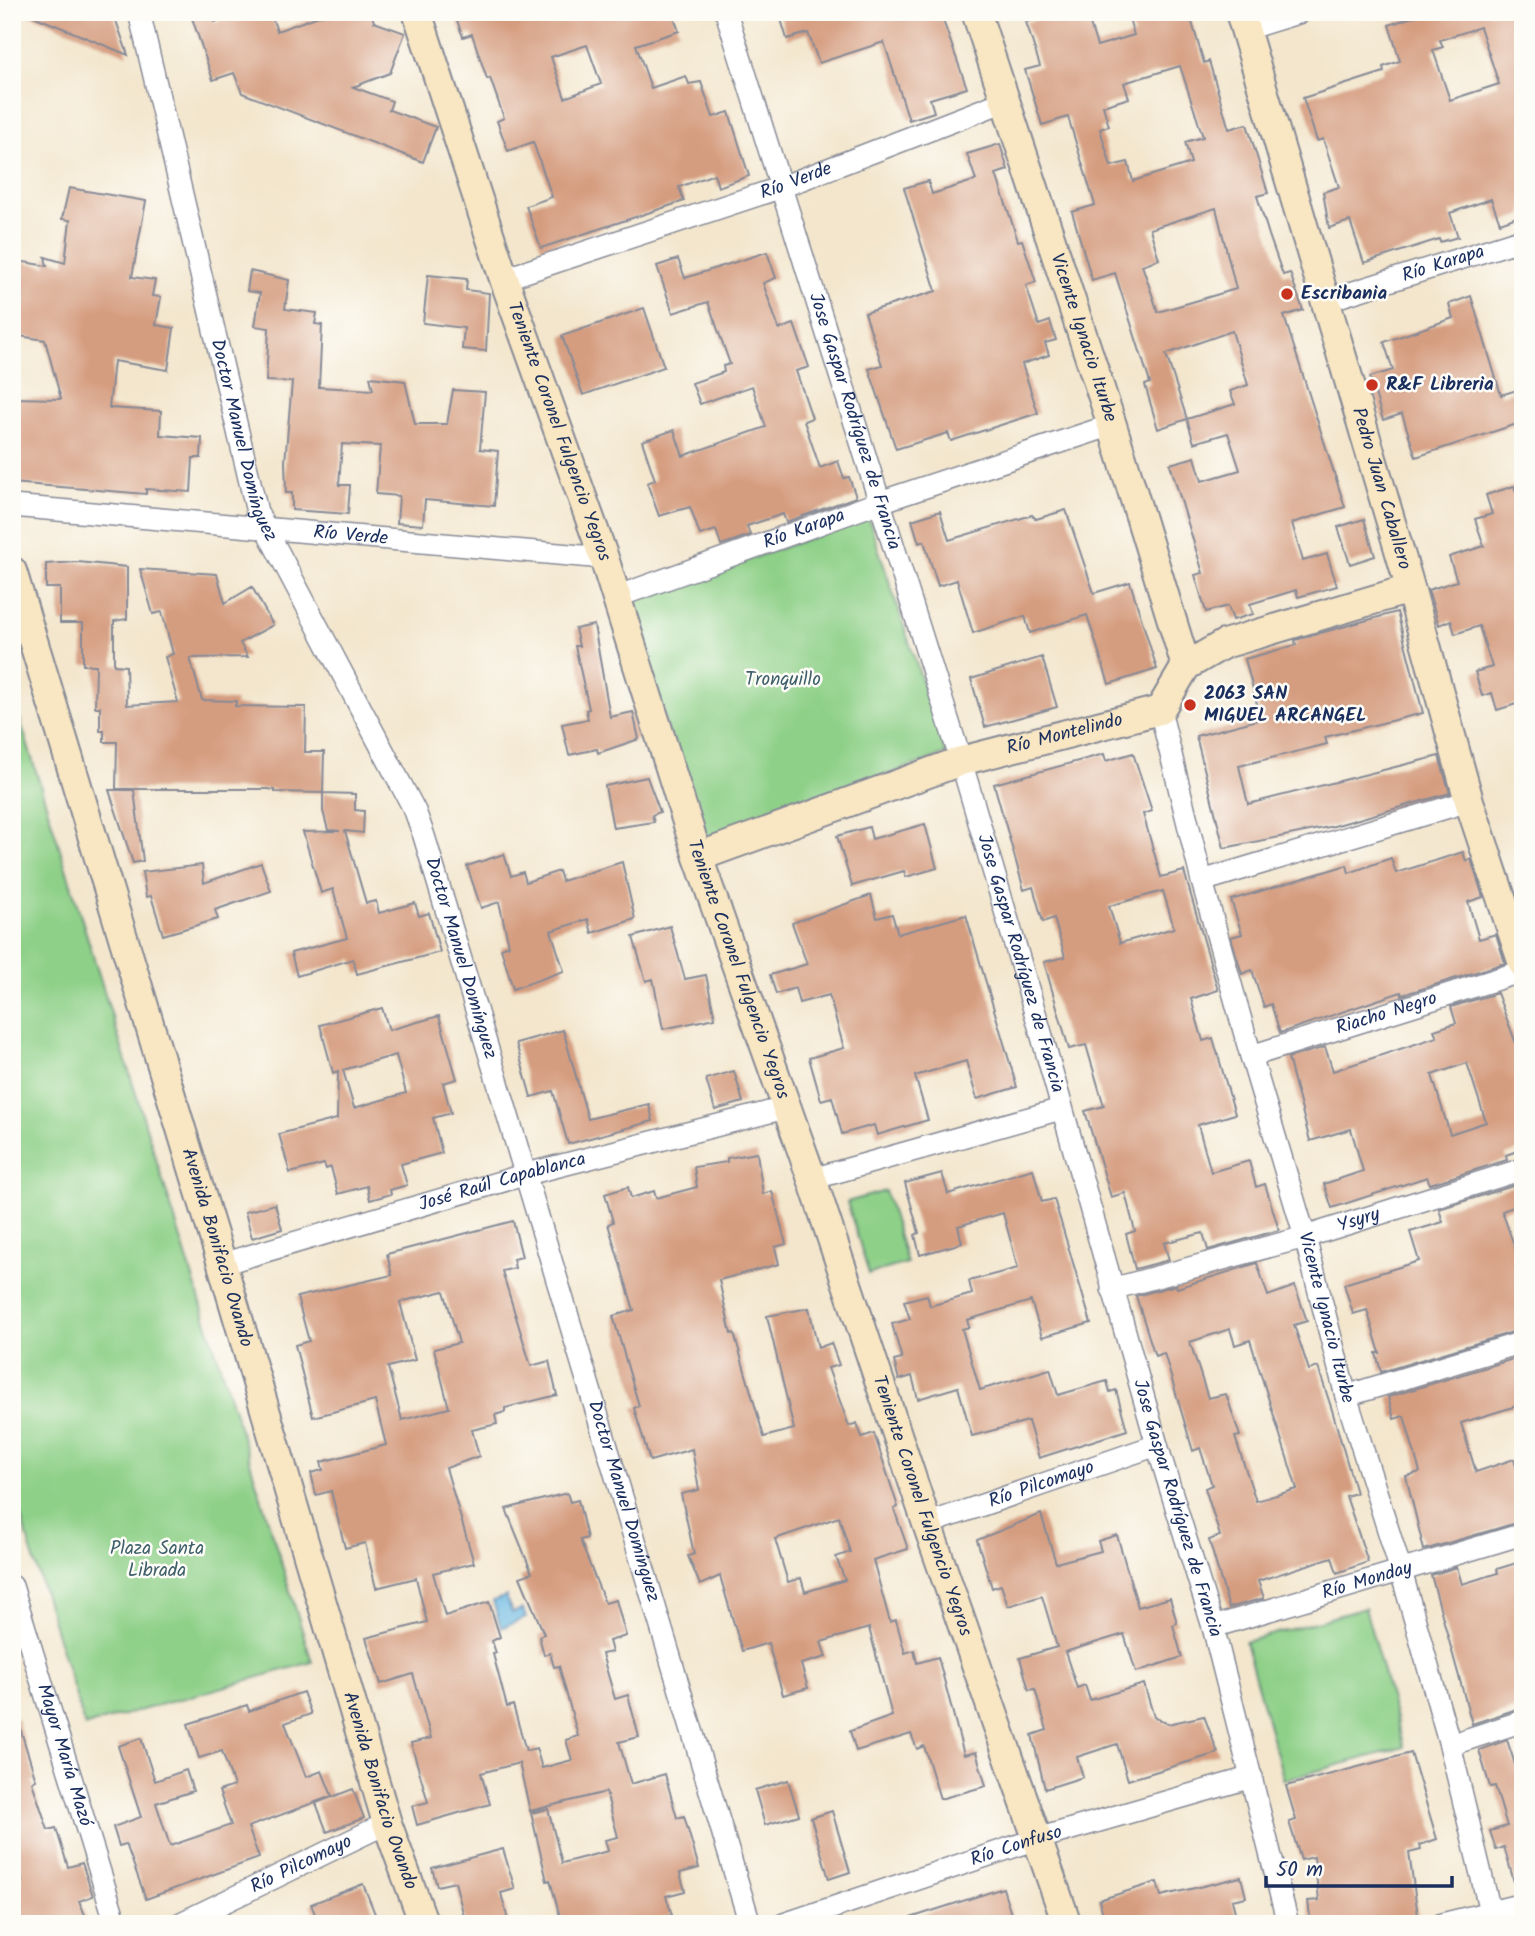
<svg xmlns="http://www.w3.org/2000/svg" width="1535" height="1936" viewBox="0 0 1535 1936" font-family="Kalam,sans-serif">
<rect width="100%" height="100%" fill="#fdfcf7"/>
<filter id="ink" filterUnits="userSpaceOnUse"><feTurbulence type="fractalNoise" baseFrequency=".0143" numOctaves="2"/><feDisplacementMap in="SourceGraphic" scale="14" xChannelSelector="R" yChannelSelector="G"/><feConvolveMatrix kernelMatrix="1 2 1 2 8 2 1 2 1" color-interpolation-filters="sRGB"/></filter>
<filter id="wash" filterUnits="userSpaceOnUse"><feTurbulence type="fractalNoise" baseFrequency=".00686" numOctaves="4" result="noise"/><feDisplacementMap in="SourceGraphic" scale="28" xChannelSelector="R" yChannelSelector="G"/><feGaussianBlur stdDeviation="1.57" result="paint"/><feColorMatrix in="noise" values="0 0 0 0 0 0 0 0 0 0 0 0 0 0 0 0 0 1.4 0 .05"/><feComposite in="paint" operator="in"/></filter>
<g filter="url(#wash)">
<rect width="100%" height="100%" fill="#f3e6cd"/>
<path fill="#8ed088" stroke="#548073" stroke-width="2" d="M868,517L946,754L702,839L627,603Z
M12,694L312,1662L85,1726L12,1488Z
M885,1191L907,1263L869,1274L847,1202Z
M1365,1608L1404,1747L1284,1780L1245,1642Z"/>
<path fill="#67b7e1" stroke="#4173a0" stroke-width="2" d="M506,1596L512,1613L523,1609L526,1618L501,1628L493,1601Z"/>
<g id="blocks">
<path fill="#d59d80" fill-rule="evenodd" d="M26,12H113L128,55L26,13Z
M190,12H212L215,22L243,12H270L277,31L330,12H371L374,22L405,33L390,73L353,87L392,101L389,110L436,127L423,162L242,93L234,73L213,80Z
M454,12H672L679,31L636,45L651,88L686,76L689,84L701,82L713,117L729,112L749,176L718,187L714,174L679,187L684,201L541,248L526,206L552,197L533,142L508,151L497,121L504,118L490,78L487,79L472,34L463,37ZM587,45L601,84L565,98L551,57Z
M792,12H940L967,88L930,99L934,112L909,120L884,42L819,63L808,33L787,39L780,16Z
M1035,12H1086L1097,46L1134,35L1127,12H1189L1204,63L1209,61L1229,129L1247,124L1268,193L1257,196L1269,235L1283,275L1290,273L1303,310L1284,316L1345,507L1292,523L1303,561L1327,554L1337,586L1298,597L1296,590L1250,604L1253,614L1233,620L1228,606L1206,612L1195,575L1203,573L1170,464L1195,457L1202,481L1240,470L1228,433L1194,443L1187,419L1158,429L1145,385L1150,383L1115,273L1092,280L1072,212L1095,205L1068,117L1042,125L1025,70L1040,66L1026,22L1037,19ZM1180,66L1203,137L1185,142L1191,163L1133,181L1128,162L1111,166L1100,129L1109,126L1103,106L1129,98L1124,83ZM1216,208L1236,289L1158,312L1142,265L1159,259L1150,229ZM1232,331L1248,385L1230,391L1235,404L1187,419L1166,354Z
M1427,12H1518L1523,26V215L1500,223L1491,199L1450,213L1458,237L1440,242L1439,239L1364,263L1350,221L1329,228L1323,192L1339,187L1323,139L1317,141L1303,98L1384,72L1383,67L1400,61L1389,25ZM1480,27L1499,84L1450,100L1433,50L1443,47L1440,40Z
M1000,144L1008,170L996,174L1018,241L1022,240L1036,282L1026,285L1039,325L1050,321L1056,340L1045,343L1049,355L1022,364L1038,413L951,441L948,433L896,449L869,369L882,365L865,313L936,291L904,188L928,181L932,194L976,180L967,154Z
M69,188L146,201L132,277L155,280L152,296L161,297L156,325L174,328L168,370L114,361L109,408L161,411L160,435L202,438L201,458H193L191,492L146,489V494L12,483V398L61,399L45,340L12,335V260L47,266L45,257L65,263L70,220L62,219Z
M767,252L776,278L763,283L779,329L794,324L809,367L796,371L812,418L804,421L820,468L838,461L844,478L849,477L856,497L786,522L783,514L747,526L750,535L721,545L716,530L700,535L690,507L659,516L647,483L655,480L642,441L674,430L683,456L766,427L752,386L700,404L692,383L724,372L723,366L730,364L708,302L673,313L657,266L678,259L685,278Z
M250,271L289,280L285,309L317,313L315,324L322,325L319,387L373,390L370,377L405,381L415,424H447L453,390L485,392L480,449L498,451L494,506L425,500L423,525L397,523L399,496L376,494L380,446L342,444L339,485H350L348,514L292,510V493H286L285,462L292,382L266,381L269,328L255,326L260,293L247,291Z
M428,275L467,279L466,290L489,293L486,351L462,349L464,328L423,323Z
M1471,296L1501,395L1523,388V422L1416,457L1402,414L1383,420L1370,377L1393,370L1384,342L1453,318L1449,304Z
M644,308L664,367L583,395L562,336Z
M1514,486L1523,512V702L1497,710L1492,693L1482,696L1475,672L1492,667L1479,626L1455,634L1451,620L1439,625L1428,590L1457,581L1449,557L1484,546L1475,519L1492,514L1486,495Z
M1066,510L1094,593L1130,582L1157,669L1109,684L1087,615L1030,633L1025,616L973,633L957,580L938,586L924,541L919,543L912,520L940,511L949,540L1032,515L1036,519Z
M1364,519L1375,556L1350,564L1338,527Z
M78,562L127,567V619L114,621V665L126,666L127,705L178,702L165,657L173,654L162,612L153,614L140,569L217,574L225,603L252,587L273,625L240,643L248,657L190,658L202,700L236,701L235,706L306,707L305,752H324L323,793L275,792V790L268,789H116L117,742H104V731H100V707H95L96,665H83V623H60V588H46V564Z
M1397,612L1423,713L1325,737L1327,744L1239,766L1248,804L1439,756L1450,793L1334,826L1224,848L1196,736L1261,719L1245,659L1296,645L1295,640Z
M594,625L610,717L633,712L639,739L598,753L597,749L569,755L562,724L588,719L586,710L589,709L575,646H579L575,629Z
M1042,657L1057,707L985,727L971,679Z
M1133,753L1152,811L1143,814L1161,877L1184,871L1218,990L1191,999L1203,1041L1213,1038L1235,1114L1198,1125L1211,1172L1249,1161L1256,1187L1265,1184L1279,1230L1208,1250L1203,1233L1164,1243L1169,1260L1135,1269L1126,1234L1135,1231L1125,1193L1111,1197L1085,1111L1104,1106L1086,1045L1069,1049L1044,962L1065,957L1054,918L1043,922L1033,887L1024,890L994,784L1104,754L1106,761ZM1163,891L1174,928L1120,943L1109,906Z
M647,777L660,812L652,815L654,822L613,828L605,786Z
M109,790H134L143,861L133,863Z
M323,793L355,794V810L364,811L363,833L345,831L366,903L376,901L379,913L415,903L419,916L429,913L440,952L357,974L353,959L297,976L291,953L347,938L333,889L321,893L303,832L340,831L328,830L323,811Z
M925,824L937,868L906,877L904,871L852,886L837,836L869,827L872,839Z
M1463,852L1466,861L1471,859L1483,897L1468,902L1479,939L1496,934L1505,963L1402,995L1401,992L1280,1033L1271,1004L1264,1007L1252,970L1242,974L1231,937L1242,934L1231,900L1347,865L1349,873L1391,858L1396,873Z
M504,854L511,876L523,872L526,882L559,871L562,881L622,862L635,919L592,933L588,919L551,931L564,971L513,989L501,948L509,945L499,902L481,908L467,866Z
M261,863L271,891L215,910L218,919L163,935L151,896L146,897L142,872L202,865L204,883Z
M871,895L877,918L892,914L898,934L966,915L1017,1087L977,1099L966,1061L915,1076L928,1120L877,1135L874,1125L842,1134L832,1097L821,1100L809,1058L844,1048L829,995L799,1003L795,988L776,994L770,975L807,964L792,923Z
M670,926L685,979L706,975L715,1018L663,1029L653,979L646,981L633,937Z
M1497,993L1523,1062V1149L1506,1155L1507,1160L1430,1184L1427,1177L1332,1208L1324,1184L1363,1171L1351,1129L1310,1141L1288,1058L1325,1047L1333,1071L1437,1037L1434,1030L1456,1023L1451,1007ZM1467,1063L1486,1122L1450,1134L1432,1075Z
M382,1008L389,1030L439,1016L457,1079L443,1083L451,1113L433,1118L442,1153L401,1164L407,1185L390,1190L391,1194L370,1200L367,1186L338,1194L331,1167L326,1169L324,1164L290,1173L279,1134L337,1119L338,1071L333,1073L320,1025ZM396,1055L406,1093L354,1108L343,1070Z
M563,1030L588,1119L649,1104L653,1121L568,1144L553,1091L531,1097L516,1043Z
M734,1071L743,1102L715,1110L706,1079Z
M757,1153L763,1194L772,1191L786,1244L775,1247L779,1264L719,1280L731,1334L734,1333L764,1437L794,1429L767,1316L809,1308L818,1348L831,1343L839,1365L828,1368L849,1426L857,1423L862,1437L874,1433L898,1507L894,1509L908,1549L873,1560L890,1622L896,1620L905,1653L914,1650L917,1663L938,1657L964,1755L976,1752L986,1786L940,1799L924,1746L917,1749L911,1734L856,1751L850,1731L892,1716L869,1628L821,1642L826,1657L801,1664L808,1688L783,1695L768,1643L742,1651L720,1576L700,1585L688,1556L694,1554L681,1494L699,1490L692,1449L650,1461L634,1408L639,1406L613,1316L634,1310L608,1224L613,1222L605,1194L628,1187L631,1198L654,1191L656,1198L697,1187L694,1167L727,1162V1158ZM839,1517L850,1552L836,1557L845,1580L805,1592L801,1578L788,1582L775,1539Z
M1033,1169L1042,1202L1054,1199L1091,1323L1042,1337L1031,1301L967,1320L969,1327L962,1329L980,1390L1050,1369L1058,1395L1107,1381L1110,1392L1116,1390L1127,1430L1039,1458L1028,1421L972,1436L958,1387L918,1399L912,1376L899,1380L894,1361L902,1359L892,1324L910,1319L904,1301L927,1295L930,1306L972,1294L969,1281L1018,1268L1003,1213L958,1226L962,1243L920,1255L915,1235L919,1233L905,1183L942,1173L948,1194Z
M1516,1185L1522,1204L1502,1211L1523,1271V1329L1381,1372L1376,1353H1380L1367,1310L1353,1314L1344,1284L1419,1261L1410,1232L1443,1222L1439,1209Z
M275,1204L282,1229L252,1238L245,1212Z
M513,1221L522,1257L513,1259L515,1268L502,1271L531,1366L549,1361L557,1395L505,1408V1412L495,1415L497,1424L472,1430L479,1456L446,1468L474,1563L433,1573L445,1616L489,1602L500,1637L492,1641L496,1653L493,1654L507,1707L513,1705L526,1751L536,1748L542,1768L572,1760L566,1740L578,1736L559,1666L554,1667L550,1653L544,1655L539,1636L544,1634L520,1577L532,1573L506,1509L567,1493L570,1502L578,1500L587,1538L580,1540L605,1603L616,1600L626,1636L609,1641L612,1652L602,1654L615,1699L628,1695L639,1737L619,1742L631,1784L665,1774L677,1818L684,1816L699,1868L680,1873L685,1891L666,1896L672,1915L639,1924H562L550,1880L547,1881L531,1813L548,1809L562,1863L608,1851L605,1840L618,1837L606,1792L530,1811L519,1763L481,1773L490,1804L417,1825L412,1806L428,1802L411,1743L431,1738L413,1674L381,1684L366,1638L427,1622L416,1578L376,1588L365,1543L345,1548L331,1491L316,1495L311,1473L323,1470L321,1462L386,1445L375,1401L313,1417L295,1345L309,1341L297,1297L392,1275L387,1254ZM444,1291L459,1343L434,1349L449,1408L402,1420L388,1367L415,1360L400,1302Z
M1257,1263L1268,1296L1295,1286L1307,1321L1294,1325L1309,1370L1318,1367L1332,1410L1356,1493L1346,1496L1368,1562L1337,1573L1332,1557L1258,1581L1264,1598L1229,1608L1209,1540L1220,1536L1205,1488L1212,1485L1200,1448L1193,1451L1164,1353L1155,1356L1136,1296L1176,1285L1177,1288ZM1230,1329L1235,1345L1250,1340L1297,1489L1256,1501L1235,1437L1240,1436L1226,1394L1208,1398L1190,1342Z
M1523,1356V1404L1461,1423L1476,1472L1514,1459L1523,1490V1521L1424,1550L1406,1476L1420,1472L1404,1416L1394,1419L1388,1397Z
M1041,1514L1056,1563L1101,1551L1098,1541L1117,1535L1138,1607L1170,1598L1177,1623L1173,1625L1182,1657L1136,1672L1124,1634L1065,1652L1077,1688L1085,1685L1090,1700L1144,1684L1154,1717L1168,1724L1204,1716L1218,1753L1128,1780L1117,1744L1077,1757L1083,1777L1045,1789L1032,1735L1047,1730L1035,1689L1029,1690L1020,1658L1057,1647L1042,1596L1008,1606L1001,1585L992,1588L977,1540Z
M1523,1561V1707L1472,1724L1431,1575L1457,1567L1462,1584L1498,1573L1497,1569Z
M303,1692L311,1714L285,1723L306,1777L322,1771L332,1796L248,1827L259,1858L146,1899L126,1844L119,1846L113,1827L141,1817L118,1746L141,1738L155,1781L186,1770L193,1791L156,1803L170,1846L231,1825L219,1791L234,1786L222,1751L199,1758L188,1724L247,1705L249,1711Z
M17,1718L36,1780L32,1782L48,1830L56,1828L68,1867L82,1863L93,1896L79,1901L89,1924H12V1886L22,1882L12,1851V1719Z
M1507,1740L1515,1764L1523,1762V1891L1517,1892L1504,1847L1496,1850L1490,1831L1507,1826L1495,1786L1490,1787L1479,1750Z
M1411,1753L1437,1839L1420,1845L1421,1850L1409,1853L1418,1915L1369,1920V1924H1311L1308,1901L1319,1900L1314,1857L1301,1860L1289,1822L1296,1820L1286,1786Z
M788,1780L799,1815L765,1825L755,1790Z
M353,1789L364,1818L327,1832L316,1803Z
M832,1811L850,1872L829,1879L811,1818Z
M503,1849L515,1889L501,1893L509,1924H466L455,1882L437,1886L432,1868Z
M1241,1877L1246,1897L1232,1900L1238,1924H1106L1099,1900L1157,1882L1161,1896Z
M363,1884L375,1914L349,1924H319L311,1904Z
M1003,1888L1014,1924H904V1920Z"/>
</g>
</g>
<g filter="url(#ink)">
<use href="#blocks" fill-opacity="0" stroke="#878a96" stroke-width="2"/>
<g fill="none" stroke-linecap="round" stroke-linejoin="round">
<defs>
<g id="street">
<path id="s1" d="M139,12L257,512L415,811L424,836L750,1924"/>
<path id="s2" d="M726,12L961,761L1041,1033L1157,1445L1213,1627L1288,1924"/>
<path d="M1246,29L1301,12"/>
<path id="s3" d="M504,279L779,188L1005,101"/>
<path id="s4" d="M1325,301L1523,239"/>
<path id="s5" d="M12,506L604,558"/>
<path id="s6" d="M616,597L880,502L1112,425"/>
<path id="s7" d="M1160,710L1202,881L1251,1056L1305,1237L1346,1396L1401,1571L1450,1745L1493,1924"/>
<path d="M1202,881L1469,801"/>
<path id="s8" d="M1251,1056L1523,971"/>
<path d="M812,1179L1061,1109"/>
<path id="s9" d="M222,1264L527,1174L785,1108"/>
<path id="s10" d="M1112,1289L1305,1237L1523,1169"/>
<path d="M1346,1396L1523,1342"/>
<path id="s11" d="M927,1524L1157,1445"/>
<path id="s12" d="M12,1586L116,1924"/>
<path id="s13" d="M1213,1627L1523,1534"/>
<path d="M1450,1745L1523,1721"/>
<path id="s14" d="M179,1924L387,1823"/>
<path id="s15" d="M784,1924L1037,1839L1252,1777"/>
<path d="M1442,1924L1523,1904"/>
</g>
<g id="secondary">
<path id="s16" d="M417,12L504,279L604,558L698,857L812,1179L927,1524L1067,1924"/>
<path id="s17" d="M976,12L1112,425L1186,666"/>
<path id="s18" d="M1240,12L1408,580L1469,801L1523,964"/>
<path id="s19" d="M12,571L222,1264L387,1823L424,1924"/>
<path id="s20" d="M698,857L961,761L1160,710L1186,666L1224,644L1410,589"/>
</g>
</defs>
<use href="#street" stroke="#878a96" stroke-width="24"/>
<use href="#secondary" stroke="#878a96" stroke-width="32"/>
<use href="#street" stroke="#fff" stroke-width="21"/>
<use href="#secondary" stroke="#f9e7c3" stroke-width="28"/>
</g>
</g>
<g fill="#c8321e" stroke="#fdfcf7" stroke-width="2.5">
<circle cx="1287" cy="294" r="7"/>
<circle cx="1372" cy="385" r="7"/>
<circle cx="1190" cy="705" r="7"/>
</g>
<g text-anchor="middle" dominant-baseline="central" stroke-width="5" stroke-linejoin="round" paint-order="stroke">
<g font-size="19" fill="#1b2f5e" stroke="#fdfcf7">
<text stroke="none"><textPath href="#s3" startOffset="308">Río Verde</textPath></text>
<text stroke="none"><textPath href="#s4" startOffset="124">Río Karapa</textPath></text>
<text stroke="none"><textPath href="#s17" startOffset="343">Vicente Ignacio Iturbe</textPath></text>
<text stroke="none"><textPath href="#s2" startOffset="429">Jose Gaspar Rodríguez de Francia</textPath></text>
<text stroke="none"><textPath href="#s16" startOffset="443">Teniente Coronel Fulgencio Yegros</textPath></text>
<text stroke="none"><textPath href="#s1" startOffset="441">Doctor Manuel Domínguez</textPath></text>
<text stroke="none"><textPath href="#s18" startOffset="497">Pedro Juan Caballero</textPath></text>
<text stroke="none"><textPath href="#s6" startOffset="200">Río Karapa</textPath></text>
<text stroke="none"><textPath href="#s5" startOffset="340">Río Verde</textPath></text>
<text stroke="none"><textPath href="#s20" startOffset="387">Río Montelindo</textPath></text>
<text stroke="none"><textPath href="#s1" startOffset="1006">Doctor Manuel Domínguez</textPath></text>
<text stroke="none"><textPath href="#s2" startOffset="996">Jose Gaspar Rodríguez de Francia</textPath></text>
<text stroke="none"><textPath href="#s16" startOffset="1010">Teniente Coronel Fulgencio Yegros</textPath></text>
<text stroke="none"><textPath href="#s8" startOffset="142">Riacho Negro</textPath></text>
<text stroke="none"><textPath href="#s9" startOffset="292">José Raúl Capablanca</textPath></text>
<text stroke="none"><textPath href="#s10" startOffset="256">Ysyry</textPath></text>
<text stroke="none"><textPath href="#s19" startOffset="707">Avenida Bonifacio Ovando</textPath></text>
<text stroke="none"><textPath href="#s7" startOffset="630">Vicente Ignacio Iturbe</textPath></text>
<text stroke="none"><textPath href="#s11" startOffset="121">Río Pilcomayo</textPath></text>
<text stroke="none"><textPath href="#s1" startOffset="1573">Doctor Manuel Domínguez</textPath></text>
<text stroke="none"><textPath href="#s16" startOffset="1577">Teniente Coronel Fulgencio Yegros</textPath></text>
<text stroke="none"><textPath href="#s2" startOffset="1563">Jose Gaspar Rodríguez de Francia</textPath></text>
<text stroke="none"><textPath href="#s13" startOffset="161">Río Monday</textPath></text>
<text stroke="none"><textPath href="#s12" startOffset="177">Mayor María Mazó</textPath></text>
<text stroke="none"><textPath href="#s19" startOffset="1274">Avenida Bonifacio Ovando</textPath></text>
<text stroke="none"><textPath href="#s15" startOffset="245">Río Confuso</textPath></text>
<text stroke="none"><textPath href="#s14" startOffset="136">Río Pilcomayo</textPath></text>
</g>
<g font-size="19" font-weight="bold" fill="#1b2f5e" stroke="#fdfcf7" text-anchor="start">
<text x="1301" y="294">Escribania</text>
<text x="1386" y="385">R&amp;F Libreria</text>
<text x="1204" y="694">2063 SAN<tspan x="1204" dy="22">MIGUEL ARCANGEL</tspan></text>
</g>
<g font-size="19" fill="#3e5f6b" stroke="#fdfcf7">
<text x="783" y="680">Tronquillo</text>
<text x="157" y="1549">Plaza Santa<tspan x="157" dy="22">Librada</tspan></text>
</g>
</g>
<rect width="1535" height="1936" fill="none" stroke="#fdfcf7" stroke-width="42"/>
<path d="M1266 1876v10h186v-10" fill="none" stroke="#1b2f5e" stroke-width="3.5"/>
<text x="1276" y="1876" font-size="21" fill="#1b2f5e" stroke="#fdfcf7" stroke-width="5" paint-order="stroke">50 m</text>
</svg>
